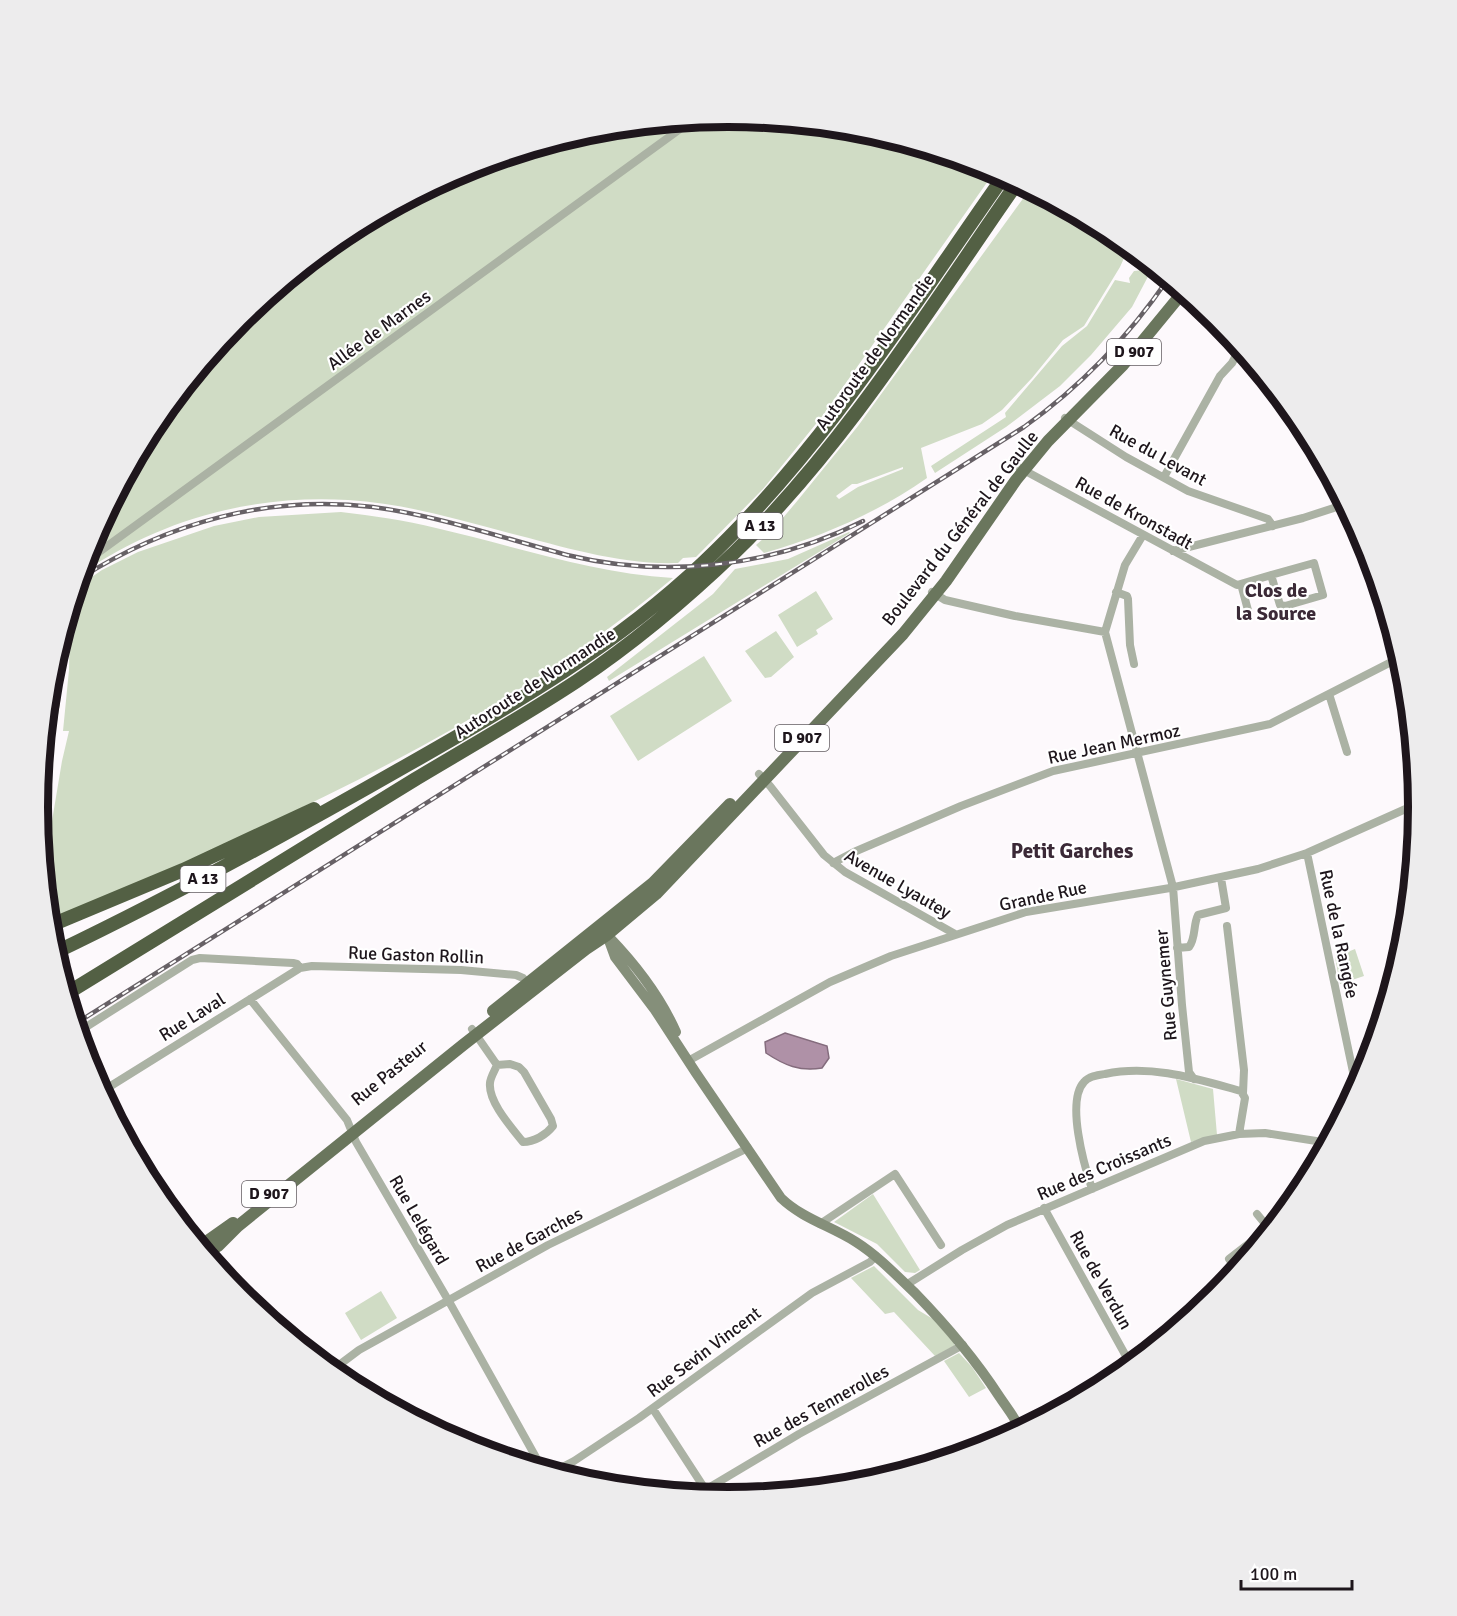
<svg xmlns="http://www.w3.org/2000/svg" width="1457" height="1616" viewBox="0 0 1457 1616" font-family="Signika,sans-serif">
<rect width="100%" height="100%" fill="#fdf9fc"/>
<path fill="#d0dcc5" fill-rule="evenodd" d="M729,117L864,130L995,171L824,414L763,489L696,557L683,558L678,563C620,565 565,547 509,533C456,519 403,503 348,500C254,494 158,520 81,574L90,543L154,424L240,319L345,233L464,169L594,130Z
M1030,189L1113,234L1129,247L1120,267L1084,326L1063,340L1032,378L1002,410L982,424L921,448L927,478C877,513 821,537 764,553L756,545L771,532L798,500L858,426ZM903,467V469L858,487L839,499L836,496L852,484H857Z
M1148,263L1153,267L1132,307L1091,355L1060,386L1006,427L935,473L931,466L1006,417L1005,413L1062,346L1087,326L1115,280L1130,283L1129,278L1134,271L1143,270Z
M341,512C373,516 405,520 436,528C515,546 592,573 673,578C548,683 404,760 257,829C216,848 175,868 133,886C105,898 77,909 48,920L42,849L44,839H49L62,761L69,731H63L69,670L70,609L77,587L102,570L138,552L214,526L259,517Z
M849,532L850,533L609,681L607,677L713,594L735,569L788,559Z
M816,591L833,619L816,630L818,634L797,647L778,615Z
M776,631L794,657L771,677L765,678L745,651Z
M704,656L732,701L638,761L610,716Z
M1355,949L1364,976L1340,984L1335,957Z
M1176,1079L1213,1089L1217,1135L1191,1142Z
M873,1194L920,1270L915,1273L905,1272L877,1244L834,1222Z
M874,1266L918,1310L933,1319L954,1343V1346L935,1356L894,1312L885,1314L851,1278Z
M381,1291L397,1318L361,1340L345,1313Z
M959,1353L972,1367L986,1388L969,1397L944,1361Z"/>
<path fill="#af91a7" stroke="#846c7d" stroke-width="1.5" d="M785,1033L827,1046L829,1058L822,1068C800,1072 784,1065 766,1053L765,1042Z"/>
<g fill="none" stroke-linecap="round" stroke-linejoin="round">
<path stroke="#abb2a4" stroke-width="8" d="M1065,418L1126,457L1188,491L1268,519L1273,526
M1018,467L1237,585L1271,575L1280,605L1285,606L1323,595L1314,563L1271,575
M1164,477L1220,376L1232,363L1240,348
M1143,535L1125,565L1105,632L1173,887L1182,1005L1189,1072L1194,1079
M1173,551L1303,518L1346,504
M84,563L691,121
M1241,584L1249,614
M932,592L945,600L1015,616L1105,632
M1116,592L1127,596L1128,599L1130,645L1134,664
M1329,694L1347,752
M759,774L770,786L824,855L845,872L955,934
M1307,853L1357,1091
M833,863L854,852L961,806L1053,771L1270,724L1401,657
M1227,926L1244,1070L1243,1093
M1177,948L1189,947C1196,938 1193,925 1198,915L1226,908L1221,878
M250,999L347,1120L356,1142L451,1305L543,1470
M472,1029L497,1065
M78,1032L192,960L200,958L293,963L297,964L300,968
M688,1061L830,982L891,956L1026,912L1170,888L1258,869L1307,853L1419,803
M510,1064L519,1067L524,1072L551,1119L553,1126C546,1135 534,1142 523,1142C512,1128 488,1102 490,1083C490,1078 495,1070 497,1065Z
M101,1092L300,968L312,966L461,970L516,975L523,978L528,983
M1092,1189C1084,1165 1066,1101 1084,1082C1089,1076 1098,1075 1105,1074C1151,1064 1197,1079 1241,1091L1245,1098L1239,1134
M1044,1208L1132,1367
M1257,1214L1271,1231
M820,1224L895,1174L941,1245
M1238,1272L1229,1259L1269,1228
M906,1285L962,1250L1007,1225L1204,1141L1239,1134L1265,1133L1329,1143
M331,1371L359,1350L548,1245L748,1148
M653,1409L705,1489
M551,1473L574,1461L639,1418L812,1293L870,1262L876,1256
M695,1496L799,1434L963,1345"/>
<path stroke="#858f7a" stroke-width="10" d="M38,808L55,702L60,643
M607,935L615,957L655,1010L696,1073L781,1198C803,1219 831,1226 856,1242C878,1256 896,1275 915,1293C946,1325 975,1359 999,1396C1007,1408 1016,1419 1021,1431
M609,937C636,965 660,996 676,1032"/>
<path stroke="#6a765d" stroke-width="12" d="M493,1011L653,883L730,804
M199,1247L233,1223
M205,1254L218,1246L238,1226L463,1045L586,949L607,935L656,894L903,634L946,581L1016,480L1048,441L1123,365L1183,292"/>
<path stroke="#536044" stroke-width="14" d="M49,926L183,870L314,809
M54,953C175,895 292,831 409,764C513,705 617,645 704,562C823,450 911,308 1004,176
M66,994C182,922 298,851 414,780C469,747 524,716 577,681C634,643 686,599 735,552C846,444 929,309 1017,183"/>
<defs>
<path id="rail" d="M79,579C167,523 269,494 373,507C439,516 503,538 567,555C666,579 772,567 863,521
M75,1024L1024,427C1080,387 1129,336 1168,279"/>
</defs>
<use href="#rail" stroke="#676166" stroke-width="4.5"/>
<use href="#rail" stroke="#fff" stroke-width="2" stroke-dasharray="7" stroke-linecap="butt"/>
</g>
<g text-anchor="middle" dominant-baseline="central" stroke-width="4.5" stroke-linejoin="round" paint-order="stroke">
<g fill="#fff" stroke="#625c60" stroke-width="1.5">
<rect x="1107" y="339" width="54" height="26" rx="4.5"/>
<rect x="737.5" y="513" width="45" height="26" rx="4.5"/>
<rect x="775" y="725" width="54" height="26" rx="4.5"/>
<rect x="180.5" y="866" width="45" height="26" rx="4.5"/>
<rect x="242" y="1181" width="54" height="26" rx="4.5"/>
</g>
<g font-size="16" font-weight="bold" fill="#1e161c">
<text x="1134" y="352">D 907</text>
<text x="760" y="526">A 13</text>
<text x="802" y="738">D 907</text>
<text x="203" y="879">A 13</text>
<text x="269" y="1194">D 907</text>
</g>
<g font-size="18" fill="#1e161c" stroke="#fff">
<text transform="translate(379 330) rotate(-36)">Allée de Marnes</text>
<text transform="translate(875 352) rotate(-54)">Autoroute de Normandie</text>
<text transform="translate(1158 455) rotate(29)">Rue du Levant</text>
<text transform="translate(1134 513) rotate(29)">Rue de Kronstadt</text>
<text transform="translate(960 528) rotate(-52)">Boulevard du Général de Gaulle</text>
<text transform="translate(535 683) rotate(-33)">Autoroute de Normandie</text>
<text transform="translate(1114 744) rotate(-12)">Rue Jean Mermoz</text>
<text transform="translate(898 884) rotate(30)">Avenue Lyautey</text>
<text transform="translate(1043 896) rotate(-12)">Grande Rue</text>
<text transform="translate(1339 934) rotate(78)">Rue de la Rangée</text>
<text transform="translate(416 955) rotate(2)">Rue Gaston Rollin</text>
<text transform="translate(1166 985) rotate(-95)">Rue Guynemer</text>
<text transform="translate(192 1017) rotate(-32)">Rue Laval</text>
<text transform="translate(389 1073) rotate(-39)">Rue Pasteur</text>
<text transform="translate(1104 1167) rotate(-23)">Rue des Croissants</text>
<text transform="translate(419 1220) rotate(60)">Rue Lelégard</text>
<text transform="translate(529 1240) rotate(-28)">Rue de Garches</text>
<text transform="translate(1101 1280) rotate(61)">Rue de Verdun</text>
<text transform="translate(704 1352) rotate(-37)">Rue Sevin Vincent</text>
<text transform="translate(821 1406) rotate(-29)">Rue des Tennerolles</text>
</g>
<g font-size="20" font-weight="bold" fill="#3b2a37" stroke="#fff">
<text x="1276" y="590">Clos de<tspan x="1276" dy="23">la Source</tspan></text>
</g>
<g font-size="21" font-weight="bold" fill="#3b2a37" stroke="#fff">
<text x="1072" y="851">Petit Garches</text>
</g>
</g>
<path d="M0 0H1457V1616H0ZM48 807a680 680 0 1 1 1360 0a680 680 0 1 1-1360 0Z" fill="#edeced" fill-rule="evenodd"/>
<path fill="none" stroke="#1e161c" stroke-width="8" d="M48 807a680 680 0 1 1 1360 0a680 680 0 1 1-1360 0Z"/>
<path d="M1241 1580v9h111v-9" fill="none" stroke="#1e161c" stroke-width="3"/>
<text x="1250" y="1580" font-size="18" fill="#1e161c" stroke="#ffffff" stroke-width="4.5" paint-order="stroke">100 m</text>
</svg>
